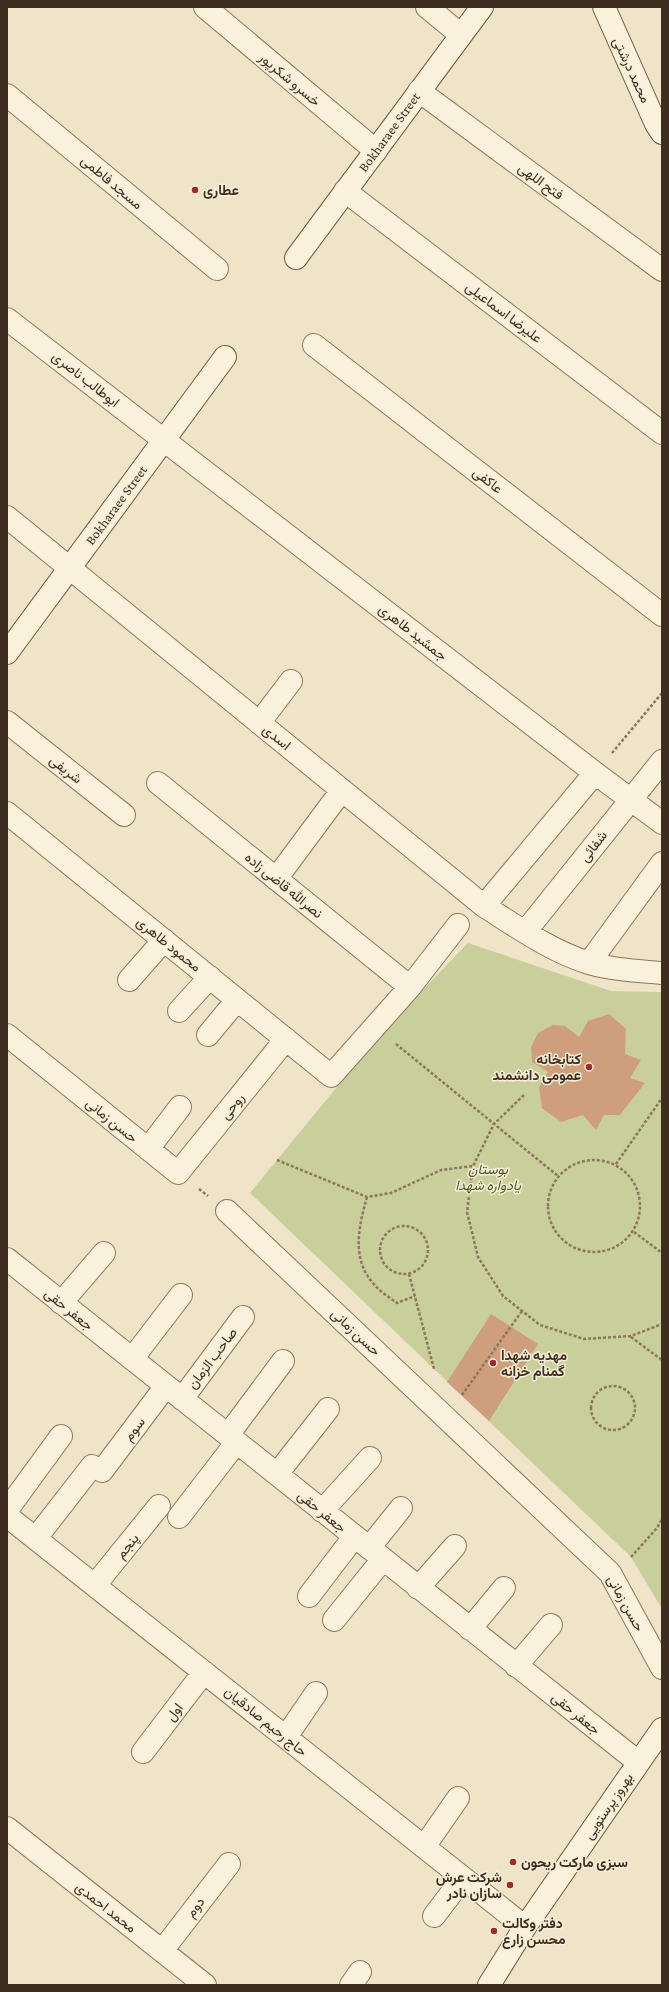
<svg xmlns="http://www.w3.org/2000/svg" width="669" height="1992" viewBox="0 0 669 1992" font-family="'Crimson Pro',Vazirmatn,serif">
<rect width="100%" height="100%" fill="#f0e4c8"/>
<path fill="#c9cf9b" d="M468,943L611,991L662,992V1609L631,1557L250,1193L382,1032Z"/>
<path fill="#cf9f7d" d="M609,1014L626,1029L625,1054L641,1060L630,1078L645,1083L620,1115H604L596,1130L583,1115L561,1122L542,1108L539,1087L548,1072L532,1062L531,1047L538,1033L553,1025L565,1026L579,1037L588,1021Z
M491,1314L538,1344L489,1421L447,1382Z"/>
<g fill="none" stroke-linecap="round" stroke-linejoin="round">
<defs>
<path id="minor" d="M205,7L376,151
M427,7L461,35
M419,91L662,270
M345,191L662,433
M7,319L595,773L662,823
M7,517L484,906C517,927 551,951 589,963C613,970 638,971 662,973
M7,722L124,815
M259,723L291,681
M158,783L410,987
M7,813L331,1076L410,987L458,925
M276,879L342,790
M484,906L595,773
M525,932L662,761
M589,963L662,863
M129,980L164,940
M179,1011L210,977
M7,1035L178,1173L286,1039
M208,1035L237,1000
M148,1149L180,1107
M227,1211L610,1573L662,1668
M7,1259L638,1762
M61,1303L104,1253
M132,1359L181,1295
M182,1399L243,1317
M228,1435L283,1361
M102,1471L166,1386
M277,1474L328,1409
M7,1510L61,1436
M322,1511L370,1458
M7,1516L525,1927
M179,1517L236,1443
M36,1538L92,1466
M369,1548L401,1508
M95,1585L159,1506
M418,1588L455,1546
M309,1596L354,1537
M334,1620L383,1559
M470,1629L504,1588
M516,1666L551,1625
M286,1737L316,1693
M143,1752L204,1672
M7,1828L205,1985
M424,1847L458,1798
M434,1916L463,1878
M162,1951L229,1864
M351,1985L360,1972"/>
<path id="tertiary" d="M7,95L217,269
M314,345L662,615"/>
<path id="secondary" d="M604,7L656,124L662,133
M296,258L482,7
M7,653L225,357
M489,1985L525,1927L662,1729"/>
</defs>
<use href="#minor" stroke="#8d765c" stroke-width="24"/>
<use href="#tertiary" stroke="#8d765c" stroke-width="24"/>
<use href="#secondary" stroke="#6f573f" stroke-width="24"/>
<path stroke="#8d765c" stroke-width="2.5" stroke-dasharray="3 2" stroke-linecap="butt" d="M612,753L662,693
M396,1044L558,1176
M524,1095L494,1124L473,1166L467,1212L478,1257L503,1296L540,1325L584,1339L631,1336L662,1324
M548 1206a46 46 0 1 1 92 0a46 46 0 1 1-92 0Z
M277,1160L367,1197L391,1193L441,1170L473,1166
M616,1164L662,1098
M199,1189L208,1196
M367,1197C359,1225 351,1259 373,1283C379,1291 389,1297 397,1303L415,1296
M380 1250a24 24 0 1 1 48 0a24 24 0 1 1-48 0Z
M634,1232L662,1253
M409,1274L434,1369
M631,1337L662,1360
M591 1408a22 22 0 1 1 44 0a22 22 0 1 1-44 0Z
M462,1395L522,1311
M631,1557L657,1528L662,1519"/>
<use href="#minor" stroke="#faf1dc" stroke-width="22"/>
<use href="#tertiary" stroke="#faf1dc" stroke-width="22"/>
<use href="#secondary" stroke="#faf1dc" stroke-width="22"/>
</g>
<g fill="#9e2a2b" stroke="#f7eed8" stroke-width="1.5">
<circle cx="195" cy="190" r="4"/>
<circle cx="589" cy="1067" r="4"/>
<circle cx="493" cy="1363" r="4"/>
<circle cx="513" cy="1862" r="4"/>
<circle cx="510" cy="1885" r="4"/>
<circle cx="494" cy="1931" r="4"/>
</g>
<g text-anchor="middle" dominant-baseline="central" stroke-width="3" stroke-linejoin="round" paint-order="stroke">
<g font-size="14" fill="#3d2e20" stroke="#f7eed8">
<text transform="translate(632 70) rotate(65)">محمد درشتی</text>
<text transform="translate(290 79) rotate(40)">خسرو شکرپور</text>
<text transform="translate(389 132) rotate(-54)">Bokharaee Street</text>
<text transform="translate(541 181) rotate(36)">فتح اللهی</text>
<text transform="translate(112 182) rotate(40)">مسجد فاطمی</text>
<text transform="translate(504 312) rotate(37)">علیرضا اسماعیلی</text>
<text transform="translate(86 379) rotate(38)">ابوطالب ناصری</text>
<text transform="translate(488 480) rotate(38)">عاکفی</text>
<text transform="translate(116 505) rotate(-54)">Bokharaee Street</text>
<text transform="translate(413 632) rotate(38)">جمشید طاهری</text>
<text transform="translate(277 737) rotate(39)">اسدی</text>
<text transform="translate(66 769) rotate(38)">شریفی</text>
<text transform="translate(593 846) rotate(-52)">شفائی</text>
<text transform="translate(284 885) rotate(39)">نصرالله قاضی زاده</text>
<text transform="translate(169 944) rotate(39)">محمود طاهری</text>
<text transform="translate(232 1106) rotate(-51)">روحی</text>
<text transform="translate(112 1120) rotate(39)">حسن زمانی</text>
<text transform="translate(69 1309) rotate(39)">جعفر حقی</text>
<text transform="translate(356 1332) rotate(43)">حسن زمانی</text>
<text transform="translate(212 1358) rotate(-53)">صاحب الزمان</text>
<text transform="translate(134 1429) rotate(-53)">سوم</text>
<text transform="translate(322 1511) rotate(39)">جعفر حقی</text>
<text transform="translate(127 1546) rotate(-51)">پنجم</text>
<text transform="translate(626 1603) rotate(61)">حسن زمانی</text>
<text transform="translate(174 1712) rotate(-53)">اول</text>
<text transform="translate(576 1713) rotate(39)">جعفر حقی</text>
<text transform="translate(266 1721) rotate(39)">حاج رحیم صادقیان</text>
<text transform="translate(608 1806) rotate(-56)">بهروز پرستویی</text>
<text transform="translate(106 1907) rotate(38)">محمد احمدی</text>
<text transform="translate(195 1907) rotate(-53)">دوم</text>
</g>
<g font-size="14" font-weight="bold" fill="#3d2e20" stroke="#f7eed8" text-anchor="start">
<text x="203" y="190">عطاری</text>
<text x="581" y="1059" text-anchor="end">کتابخانه<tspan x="581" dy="16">عمومی دانشمند</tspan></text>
<text x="501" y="1355">مهدیه شهدا<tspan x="501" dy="16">گمنام خزانه</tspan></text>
<text x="521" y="1862">سبزی مارکت ریحون</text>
<text x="502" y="1877" text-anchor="end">شرکت عرش<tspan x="502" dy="16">سازان نادر</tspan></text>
<text x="502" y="1923">دفتر وکالت<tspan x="502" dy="16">محسن زارع</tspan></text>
</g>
<g font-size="14" font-style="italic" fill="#4d5a26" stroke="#f7eed8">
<text x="488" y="1169">بوستان<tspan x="488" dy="16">یادواره شهدا</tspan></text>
</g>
</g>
<rect width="669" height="1992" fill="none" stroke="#3d2e20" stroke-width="16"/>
</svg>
